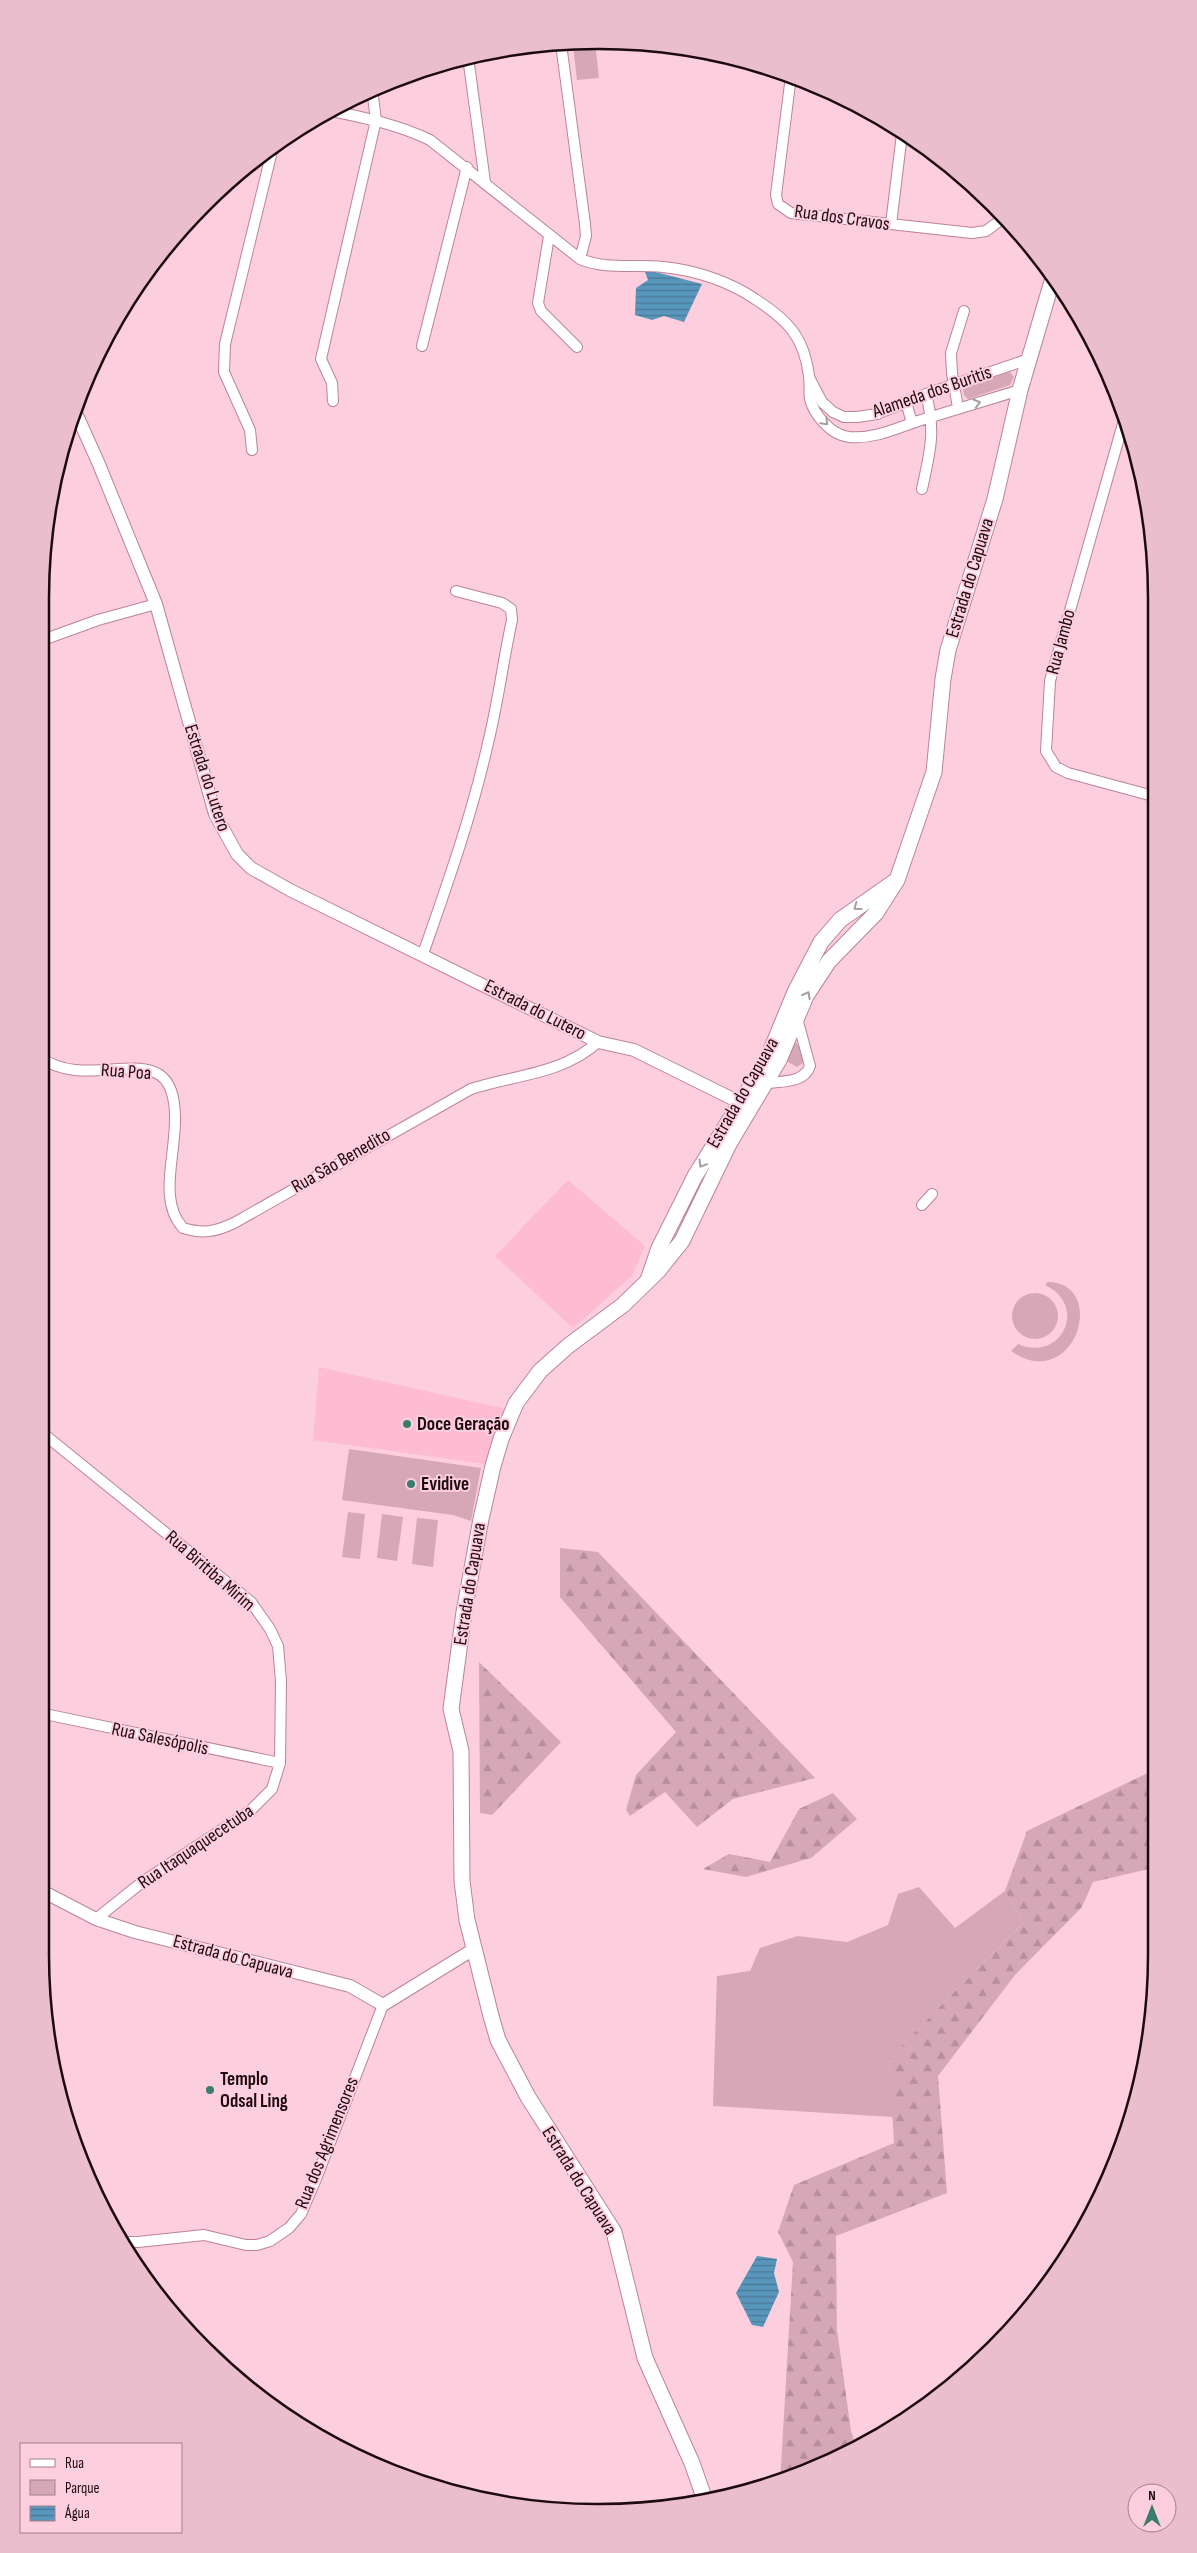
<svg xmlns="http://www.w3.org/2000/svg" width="1197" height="2553" viewBox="0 0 1197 2553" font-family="'Sofia Sans Condensed',sans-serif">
<defs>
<pattern id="forest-firs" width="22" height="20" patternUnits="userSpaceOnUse" patternTransform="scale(1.25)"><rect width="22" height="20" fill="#d6a7b6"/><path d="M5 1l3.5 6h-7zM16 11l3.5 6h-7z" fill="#b78e9b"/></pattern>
<pattern id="water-rules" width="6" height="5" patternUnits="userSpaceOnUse" patternTransform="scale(1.25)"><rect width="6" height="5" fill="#5996bb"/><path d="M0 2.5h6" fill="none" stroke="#497997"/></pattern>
</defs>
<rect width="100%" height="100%" fill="#fdcedd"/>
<path fill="#febcd2" d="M568,1180L645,1246L632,1276L573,1328L495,1256Z
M319,1367L506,1409L485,1464L313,1440Z"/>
<path fill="#d6a7b6" d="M595,43L599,78L577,80L573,46Z
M1010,372L1014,377L1010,385L968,399L964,395L963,390L970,385Z
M795,1041L800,1048L804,1062L797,1067L786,1061Z
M1048,1282C1109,1283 1075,1395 1011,1351L1018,1344C1061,1363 1089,1306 1045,1285Z
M1012 1316a23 23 0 1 1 46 0a23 23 0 1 1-46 0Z
M349,1449L481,1468L471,1521L453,1515L342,1500Z
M348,1512L365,1514L360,1559L342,1557Z
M382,1514L403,1517L397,1561L377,1558Z
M417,1518L438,1520L433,1567L412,1564Z
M919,1887L955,1928L1005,1891L1023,1923L889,2058L893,2117L713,2106L717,1976L750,1971L760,1948L798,1936L847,1942L888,1925L898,1894Z"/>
<path fill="url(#forest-firs)" d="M560,1548L598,1552L815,1778L733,1799L697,1827L665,1792L630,1816L626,1810L636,1775L676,1732L560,1597Z
M479,1662L561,1742L492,1815L480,1813Z
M1156,1769L1157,1867L1093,1882L1082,1907L1015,1975L938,2076L947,2193L836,2236L837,2330L851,2431L857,2448L780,2482L793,2262L778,2232L794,2185L894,2143L889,2058L1023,1923L1005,1891L1027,1831Z
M833,1793L857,1819L811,1858L746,1877L703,1869L729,1854L770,1862L799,1809Z"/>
<path fill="url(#water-rules)" d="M644,269L702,284L684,322L664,316L652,320L635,315L636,288L648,280Z
M757,2256L777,2259L774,2273L779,2292L763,2327L752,2325L736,2293Z"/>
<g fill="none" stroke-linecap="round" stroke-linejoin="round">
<defs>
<path id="minor" d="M561,44L585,224L586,236L580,259
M468,57L485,182
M791,76L776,195L778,204L791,213L972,233L986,231L1002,219
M332,111C366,118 399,125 430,140L580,259C607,270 634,264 663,267C694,270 729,281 755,299C788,320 804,337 809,376C810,383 809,391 810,399C814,415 831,435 849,437C874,439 895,429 918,421C952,411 986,400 1020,390
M891,224L902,134
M549,236L538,303L541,311L577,347
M422,346L467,167
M810,379L822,402L833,412L844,417H857L877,414L926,394L1029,359
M333,401L332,383L321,359L376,120L372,89
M906,402L912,423
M958,408L952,373L951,353L964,311
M1124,420L1050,681L1046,751L1056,767L1068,773L1153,796
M252,450L250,430L224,372L225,344L273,147
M922,489C930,452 936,432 926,394
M40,641L98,620L156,604
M423,954C447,885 472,815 488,743C498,703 503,661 512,620L511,609L502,603L456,591
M40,1057C95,1099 186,1019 174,1137C172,1166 161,1204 183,1228C203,1234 215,1232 234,1223L471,1089C514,1075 563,1074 598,1042
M767,1083C783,1081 804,1083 810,1066L797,1018
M922,1205L932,1194
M40,1431L251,1602L270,1629L278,1646L281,1681L280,1763L272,1789L250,1811L141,1883L96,1919
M40,1713L280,1763
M121,2242H138L204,2235L246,2245H257L270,2241L289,2228L301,2214L316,2179L383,2005"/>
<path id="tertiary" d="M75,411L98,462L156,604L215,814L237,854L251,868L290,890L598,1042L634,1050L739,1102
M40,1890L96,1919L135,1932L350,1986L383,2005L474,1949"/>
<path id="secondary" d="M648,1280L659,1248L695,1176L767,1060L795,992L821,942L840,920L894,882
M705,2500L692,2463L645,2358L614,2232L528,2097L498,2040L491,2016L467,1920L462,1881L461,1751L451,1709L464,1612L481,1519L493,1466L501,1439L516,1403L540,1371L568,1346L623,1305L658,1271L682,1241L729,1144L779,1060L806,996L829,961L876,913L897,880L934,772L943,679L948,650L995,499L1020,390L1053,278"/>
</defs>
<use href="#minor" stroke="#ba8497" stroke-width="12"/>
<use href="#tertiary" stroke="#ba8497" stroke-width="14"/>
<use href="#secondary" stroke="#ba8497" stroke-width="17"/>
<use href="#minor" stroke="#fff" stroke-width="10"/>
<use href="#tertiary" stroke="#fff" stroke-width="12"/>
<use href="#secondary" stroke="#fff" stroke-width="15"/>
</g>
<defs><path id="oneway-chevron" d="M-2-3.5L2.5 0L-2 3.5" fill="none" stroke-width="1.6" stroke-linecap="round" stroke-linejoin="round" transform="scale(1.25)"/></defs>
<g stroke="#a59da0">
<use href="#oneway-chevron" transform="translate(977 403) rotate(-16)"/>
<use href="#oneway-chevron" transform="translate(825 422) rotate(45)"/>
<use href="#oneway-chevron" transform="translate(857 907) rotate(144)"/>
<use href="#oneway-chevron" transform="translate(807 995) rotate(-62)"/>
<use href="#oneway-chevron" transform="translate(702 1164) rotate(121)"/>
</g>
<g fill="#3a7c6d" stroke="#fdcedd" stroke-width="2">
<circle cx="407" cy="1424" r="5"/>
<circle cx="411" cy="1484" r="5"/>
<circle cx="210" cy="2090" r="5"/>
</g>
<g text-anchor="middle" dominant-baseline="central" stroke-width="4" stroke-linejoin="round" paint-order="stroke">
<g font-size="19" fill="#1e0b12" stroke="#fdcedd">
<text transform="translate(842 218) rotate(8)">Rua dos Cravos</text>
<text transform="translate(932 392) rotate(-19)">Alameda dos Buritis</text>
<text transform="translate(970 578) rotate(-73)">Estrada do Capuava</text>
<text transform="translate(1061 642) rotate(-75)">Rua Jambo</text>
<text transform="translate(207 778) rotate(72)">Estrada do Lutero</text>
<text transform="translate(535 1010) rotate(27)">Estrada do Lutero</text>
<text transform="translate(126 1072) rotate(4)">Rua Poa</text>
<text transform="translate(743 1093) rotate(-60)">Estrada do Capuava</text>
<text transform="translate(341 1161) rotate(-30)">Rua São Benedito</text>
<text transform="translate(210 1571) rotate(41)">Rua Biritiba Mirim</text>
<text transform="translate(470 1584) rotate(-81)">Estrada do Capuava</text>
<text transform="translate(160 1739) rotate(12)">Rua Salesópolis</text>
<text transform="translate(196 1847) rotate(-34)">Rua Itaquaquecetuba</text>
<text transform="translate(233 1957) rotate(15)">Estrada do Capuava</text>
<text transform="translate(327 2143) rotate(-68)">Rua dos Agrimensores</text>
<text transform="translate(579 2181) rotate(58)">Estrada do Capuava</text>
</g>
<g font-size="19" font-weight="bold" fill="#1e0b12" stroke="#fdcedd" text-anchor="start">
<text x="417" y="1424">Doce Geração</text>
<text x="421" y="1484">Evidive</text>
<text x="220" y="2079">Templo<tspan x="220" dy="22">Odsal Ling</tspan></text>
</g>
</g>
<path d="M0 0H1197V2553H0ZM598 49H599A549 549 0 0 1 1148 598V1955A549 549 0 0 1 599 2504H598A549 549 0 0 1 49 1955V598A549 549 0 0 1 598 49Z" fill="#ebbecd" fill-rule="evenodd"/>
<path fill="none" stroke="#1e0b12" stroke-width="2.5" d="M598 49H599A549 549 0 0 1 1148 598V1955A549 549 0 0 1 599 2504H598A549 549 0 0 1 49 1955V598A549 549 0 0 1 598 49Z"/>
<rect x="20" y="2443" width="162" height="90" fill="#fdcedd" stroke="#a4808c"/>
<rect x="30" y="2459" width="25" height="8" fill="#ffffff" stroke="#a4808c"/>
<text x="65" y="2468" font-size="15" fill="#1e0b12">Rua</text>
<rect x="30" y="2480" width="25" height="15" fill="#d6a7b6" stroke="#a4808c"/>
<text x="65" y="2493" font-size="15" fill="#1e0b12">Parque</text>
<rect x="30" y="2506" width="25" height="15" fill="url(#water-rules)" stroke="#a4808c"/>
<text x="65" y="2518" font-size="15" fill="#1e0b12">Água</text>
<g transform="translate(1152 2508)"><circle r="24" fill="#fdcedd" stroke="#a4808c"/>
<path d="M0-4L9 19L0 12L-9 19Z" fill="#3a7c6d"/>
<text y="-8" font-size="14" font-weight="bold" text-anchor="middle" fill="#1e0b12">N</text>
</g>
</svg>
